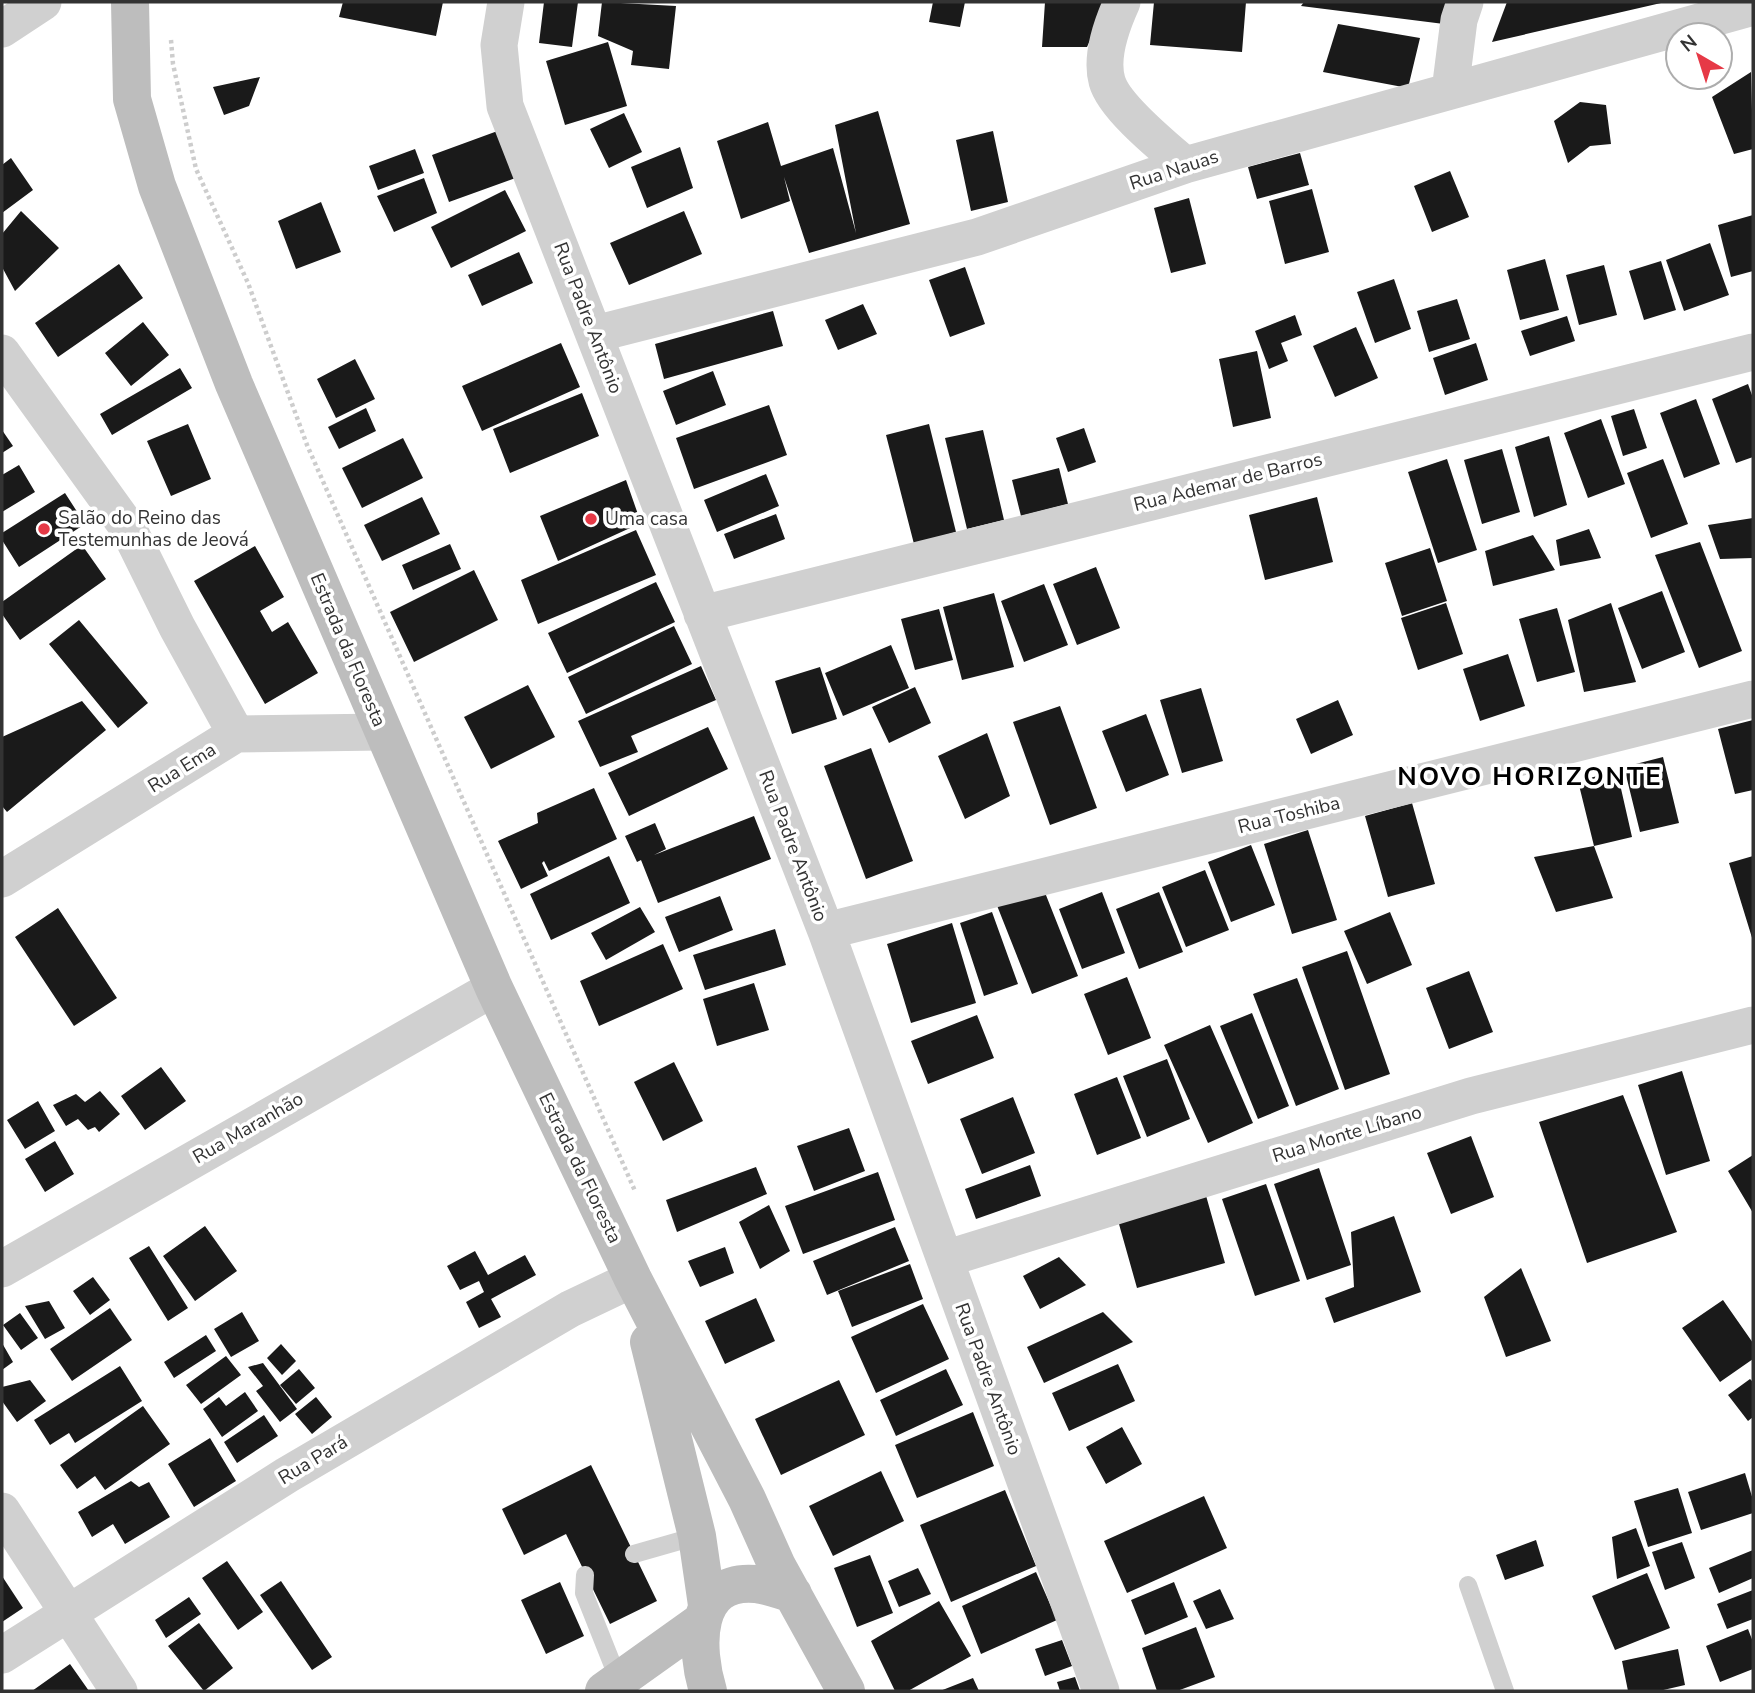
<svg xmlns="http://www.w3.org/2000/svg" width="1755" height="1693" viewBox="0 0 1755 1693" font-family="'Nunito Sans',sans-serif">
<rect width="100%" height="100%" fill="#fff"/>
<path fill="#1a1a1a" d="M343,2H443L436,36L339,17Z
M544,2H578L572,47L539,43Z
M602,2L676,6L669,69L631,65L633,51L598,36Z
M933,2H965L960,27L929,22Z
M1045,2H1108L1087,47H1042Z
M1154,2H1246L1242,52L1150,45Z
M1304,2H1446L1444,24L1301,6Z
M1507,2H1661V3L1492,42Z
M1338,24L1420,38L1408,88L1323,72Z
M608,42L627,106L565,125L546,61Z
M1751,72L1753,149L1734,154L1712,97Z
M260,77L249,106L224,115L213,87Z
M1580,102L1606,105L1611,144L1590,146L1568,163L1554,121Z
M878,111L910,224L809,253L784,177L790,201L741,219L717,141L768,122L781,166L833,148L856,233L835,125Z
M624,113L642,152L609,168L590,129Z
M503,129L521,176L449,202L432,155Z
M993,131L1008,202L971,211L956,140Z
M680,147L693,188L647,208L631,167Z
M415,149L424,173L378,190L369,166Z
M1300,153L1309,185L1257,199L1248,167Z
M11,158L33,190L2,213V165Z
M1450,171L1469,217L1432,232L1414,186Z
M424,178L437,213L394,232L377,196Z
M1312,189L1329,252L1285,264L1269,201Z
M505,190L526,231L451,268L431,227Z
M1189,198L1206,264L1171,273L1154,208Z
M321,202L341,252L296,269L278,221Z
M21,211L59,248L15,291L2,267V234Z
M684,211L702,254L629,285L610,243Z
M1753,215V271L1731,277L1718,225Z
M1710,243L1729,295L1684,311L1666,260Z
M519,252L533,283L482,306L468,275Z
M1545,259L1559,310L1520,320L1507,270Z
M1661,261L1676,310L1644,320L1629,271Z
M119,264L143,298L58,357L35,323Z
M1604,265L1617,315L1579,325L1566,275Z
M965,267L985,324L950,337L929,280Z
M1394,279L1411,329L1375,343L1357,292Z
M1457,299L1470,339L1429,352L1417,311Z
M863,304L877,334L838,350L825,320Z
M773,311L783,346L664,379L655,344Z
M1295,315L1302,335L1281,343L1288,361L1269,369L1255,331Z
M1567,316L1575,341L1530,356L1521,331Z
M143,322L169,355L131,386L105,353Z
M1356,327L1378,378L1335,397L1313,346Z
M561,343L580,387L482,431L462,386Z
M1476,343L1488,380L1445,395L1433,358Z
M1257,351L1271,418L1233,427L1219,359Z
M355,359L375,399L336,418L317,379Z
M180,368L192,388L112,435L100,414Z
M713,371L726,405L676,425L663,391Z
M1748,384L1753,398V457L1736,463L1712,399Z
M582,393L599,436L510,473L493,429Z
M1696,399L1720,464L1684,478L1660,413Z
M769,405L787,455L694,489L676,438Z
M366,408L376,431L339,449L328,427Z
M1634,409L1647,448L1623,456L1611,416Z
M1601,419L1625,484L1588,498L1564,433Z
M188,424L211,479L171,496L147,441Z
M929,424L956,532L914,544L886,435Z
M1084,428L1096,462L1068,472L1056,438Z
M2,430L13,446L2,453Z
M983,430L1004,520L967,529L945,438Z
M1549,436L1567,505L1534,517L1515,447Z
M403,438L423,478L362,508L342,468Z
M1502,449L1520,512L1482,524L1464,460Z
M1447,459L1477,550L1438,563L1408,472Z
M1663,459L1688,524L1651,538L1627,473Z
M19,465L35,492L2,512V475Z
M1059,468L1068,504L1021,516L1012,480Z
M766,474L779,506L717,532L704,500Z
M626,480L641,523L558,561L540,516Z
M65,493L85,524L19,567L2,540V533Z
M422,497L440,534L382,561L364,525Z
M1317,497L1333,562L1265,580L1249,515Z
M776,514L785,539L734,559L724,534Z
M1753,518V558L1720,559L1708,525Z
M1589,529L1601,558L1560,566L1556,540Z
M636,530L656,575L538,624L521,580Z
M1533,535L1555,570L1493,586L1485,551Z
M1700,542L1742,651L1699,668L1655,555Z
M450,544L461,569L413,590L402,565Z
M82,545L106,579L20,640L2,614V602Z
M255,546L284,597L260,611L272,632L288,622L318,673L265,704L194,581Z
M1430,548L1447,601L1402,616L1385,563Z
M1096,567L1120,628L1077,645L1053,584Z
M474,570L498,620L414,662L390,612Z
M656,582L675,622L567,673L548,633Z
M1044,584L1068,645L1024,662L1001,601Z
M1662,591L1685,652L1642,669L1618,608Z
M994,593L1014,667L962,680L943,607Z
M1446,603L1463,654L1418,670L1401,618Z
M1611,603L1636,682L1584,692L1568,620Z
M1557,608L1575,672L1537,682L1519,619Z
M939,609L953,660L915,670L901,619Z
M79,620L148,703L118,728L49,644Z
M674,626L692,664L586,714L568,677Z
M891,645L909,688L843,716L825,673Z
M1508,654L1525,706L1480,721L1463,669Z
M701,666L716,700L631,736L638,752L600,767L578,721Z
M820,667L837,719L792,734L775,681Z
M528,685L555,737L491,769L464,717Z
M915,687L931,723L889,743L872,707Z
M1201,688L1223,761L1182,773L1160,700Z
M1338,700L1353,735L1311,754L1296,719Z
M82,701L106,730L7,812L2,806V737Z
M1060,706L1097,808L1050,825L1013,722Z
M1146,714L1169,775L1126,792L1102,731Z
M1753,720V790L1735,794L1718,729Z
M708,727L728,769L629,816L608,773Z
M987,733L1010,796L965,819L938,756Z
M871,748L913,861L866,879L824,766Z
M1663,757L1679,823L1640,832L1624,767Z
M1617,771L1632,837L1594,846L1578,781Z
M594,788L617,839L549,871L544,861L542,863L548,876L521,889L498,841L538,823L537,813Z
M1412,803L1435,884L1388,897L1365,816Z
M754,816L771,859L658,903L641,860L637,862L625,836L655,823L666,849L654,855Z
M1308,830L1337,920L1292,934L1264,844Z
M1251,845L1275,905L1231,922L1208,862Z
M1594,846L1613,898L1556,912L1534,857Z
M609,856L630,903L551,940L530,894Z
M1753,856V941L1729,863Z
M1205,870L1229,930L1186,947L1162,887Z
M1042,885L1078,976L1032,994L996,903Z
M1102,892L1125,953L1082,969L1059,909Z
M1159,892L1183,952L1139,969L1116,909Z
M720,896L733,930L679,952L665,917Z
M640,907L655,932L606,960L591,933Z
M58,908L117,998L74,1026L15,937Z
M992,912L1018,984L984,996L960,923Z
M1390,912L1412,965L1367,984L1344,931Z
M952,923L976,1003L911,1023L887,944Z
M775,929L786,965L705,990L693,955Z
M663,944L683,989L599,1026L580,981Z
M1347,951L1390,1074L1345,1090L1302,967Z
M1469,971L1493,1032L1449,1049L1426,988Z
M1127,977L1151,1038L1108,1055L1084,994Z
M1297,978L1339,1089L1296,1106L1253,994Z
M754,983L769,1030L717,1046L703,999Z
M1252,1013L1289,1106L1258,1119L1220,1026Z
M977,1015L994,1058L928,1084L911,1041Z
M1210,1025L1253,1123L1208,1143L1164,1045Z
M1167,1059L1190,1119L1147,1137L1123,1076Z
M674,1062L703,1121L663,1141L634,1082Z
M161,1067L186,1101L145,1130L121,1096Z
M1682,1071L1710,1161L1666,1175L1638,1085Z
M1117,1077L1141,1138L1097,1155L1074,1094Z
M100,1091L120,1114L99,1132L95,1127L88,1130L78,1119L66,1126L53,1105L76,1094L85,1102Z
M1623,1095L1677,1232L1587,1263L1539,1122Z
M1013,1097L1035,1153L982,1174L960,1119Z
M38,1101L55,1131L25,1149L7,1120Z
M849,1128L865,1171L814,1191L797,1146Z
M1471,1136L1494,1197L1451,1214L1427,1153Z
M55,1141L74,1174L45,1192L25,1159Z
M1753,1155V1213L1728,1171Z
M1030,1165L1041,1196L976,1219L965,1189Z
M756,1167L767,1194L677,1232L666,1200Z
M1319,1168L1351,1265L1307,1280L1274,1184Z
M878,1172L895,1220L803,1254L785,1206Z
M1266,1184L1300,1281L1255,1296L1222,1199Z
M1205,1192L1225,1263L1137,1288L1117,1217Z
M769,1205L790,1251L760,1269L739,1222Z
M1394,1216L1421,1292L1334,1323L1325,1298L1354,1287L1351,1232Z
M205,1226L237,1271L195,1301L163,1256Z
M895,1227L909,1261L827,1295L813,1261Z
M149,1246L188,1308L168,1321L129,1258Z
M725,1247L734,1273L700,1287L688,1261Z
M475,1251L488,1275L525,1255L536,1275L491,1299L501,1317L479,1328L466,1302L484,1292L479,1281L460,1290L447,1266Z
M1059,1257L1086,1285L1040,1309L1023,1276Z
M910,1264L923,1299L852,1327L838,1291Z
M1521,1268L1551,1341L1506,1357L1484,1297Z
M93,1277L110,1300L90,1315L73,1291Z
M756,1298L775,1341L725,1364L705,1321Z
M1723,1300L1753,1343V1359L1720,1382L1682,1328Z
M49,1301L65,1328L45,1339L25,1306Z
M923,1304L949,1359L876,1393L851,1337Z
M110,1308L132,1340L72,1381L50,1349Z
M242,1312L259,1341L231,1357L214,1329Z
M1103,1312L1133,1342L1044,1383L1027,1347Z
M20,1313L38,1338L21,1350L3,1325Z
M206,1335L216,1351L174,1378L164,1362Z
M2,1343L13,1362L2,1370Z
M281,1344L296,1361L282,1375L267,1358Z
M226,1356L241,1375L201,1404L186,1385Z
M263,1363L297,1409L280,1422L256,1391L263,1386L248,1367Z
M1118,1364L1135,1401L1069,1431L1052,1393Z
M120,1366L142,1401L75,1443L69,1433L50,1445L34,1420Z
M299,1369L315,1388L296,1404L280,1385Z
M946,1369L963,1405L896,1436L880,1400Z
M1750,1379L1753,1382V1417L1748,1421L1728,1395Z
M30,1380L46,1401L17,1422L2,1401V1387Z
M839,1380L865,1435L781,1475L755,1419Z
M245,1392L258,1411L222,1437L203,1409L219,1397L226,1406Z
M316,1397L332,1417L312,1434L295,1414Z
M143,1406L170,1444L105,1490L95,1476L77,1489L60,1465Z
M973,1412L994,1466L917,1498L895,1445Z
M264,1415L278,1436L237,1463L224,1442Z
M1122,1427L1142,1464L1106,1484L1086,1447Z
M210,1438L236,1481L194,1507L168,1464Z
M591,1465L657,1601L610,1624L566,1534L524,1555L502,1509Z
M881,1471L904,1521L833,1556L809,1506Z
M1745,1473L1753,1500V1513L1701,1530L1688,1492Z
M131,1481L139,1487L149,1482L170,1517L125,1544L113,1524L92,1537L78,1512Z
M1678,1488L1692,1533L1648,1547L1634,1501Z
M1005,1490L1036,1566L951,1602L920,1525Z
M1204,1496L1227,1548L1127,1593L1104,1541Z
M1636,1528L1650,1566L1617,1579L1612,1537Z
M1536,1540L1544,1566L1505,1580L1496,1555Z
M1682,1542L1695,1578L1665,1590L1652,1552Z
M1753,1550V1578L1719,1593L1709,1568Z
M870,1555L893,1613L857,1627L834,1568Z
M227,1561L263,1612L238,1630L202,1578Z
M918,1568L931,1594L899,1607L888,1581Z
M1036,1572L1057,1620L981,1654L962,1606Z
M1647,1573L1670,1628L1615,1650L1592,1596Z
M2,1576L23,1608L2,1622Z
M281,1581L332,1657L312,1670L260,1595Z
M560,1582L584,1636L546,1654L521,1600Z
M1174,1582L1188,1617L1145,1635L1131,1600Z
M1220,1589L1234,1619L1206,1629L1193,1601Z
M1753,1590V1619L1727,1629L1717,1604Z
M189,1597L201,1614L166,1638L155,1620Z
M939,1601L971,1656L908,1691H895L871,1641Z
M199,1623L233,1668L204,1691L168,1646Z
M1196,1627L1215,1677L1177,1691H1157L1142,1648Z
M1748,1629L1753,1642V1669L1720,1682L1706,1646Z
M1062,1640L1072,1666L1045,1676L1035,1649Z
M1678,1649L1685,1685L1659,1691H1628L1622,1661Z
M70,1664L89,1691H32Z
M1075,1677L1080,1691H1060L1057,1682Z
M973,1678L979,1691H940Z"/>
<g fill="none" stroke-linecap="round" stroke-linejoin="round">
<path stroke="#cdcdcd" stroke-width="4.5" stroke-dasharray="3.5 3.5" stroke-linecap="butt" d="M171,40L173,64L196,169L248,283L307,445L635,1191"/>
<path stroke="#d0d0d0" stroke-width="18" d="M634,1554L697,1536
M585,1575L584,1593L619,1681
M1468,1585L1505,1691"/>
<path stroke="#d0d0d0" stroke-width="37" d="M506,2L499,45L505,106L826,931L1101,1691
M1122,2C1112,24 1100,56 1107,81C1114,107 1164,147 1185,165
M2,29L43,2
M1450,91L1459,20L1465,2
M595,334L977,237L1185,165L1753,7
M2,353L128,528L177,627L236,734
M702,614L1753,352
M2,879L236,734L383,732
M826,931L1753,699
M945,1259L1471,1096L1753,1025
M2,1269L494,988
M2,1511L119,1691
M2,1655L287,1475L570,1309L633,1279"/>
<path stroke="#bdbdbd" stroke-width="38" d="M130,2L132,99L157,186L234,384L494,988L633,1279L747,1499L777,1566L846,1691
M649,1342L697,1536L707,1605
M604,1691L702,1621
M708,1691C695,1649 692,1578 756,1584C768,1585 782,1591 793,1594"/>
</g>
<g fill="#e63946" stroke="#fff" stroke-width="2.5">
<circle cx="591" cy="519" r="7"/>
<circle cx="44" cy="529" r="7"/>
</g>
<g text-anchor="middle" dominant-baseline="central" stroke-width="7" stroke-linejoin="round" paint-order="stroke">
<g font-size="19" fill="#333" stroke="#fff">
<text transform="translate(1174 170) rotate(-18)">Rua Nauas</text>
<text transform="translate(588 318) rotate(69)">Rua Padre Antônio</text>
<text transform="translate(1228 482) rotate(-14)">Rua Ademar de Barros</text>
<text transform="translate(348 650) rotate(67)">Estrada da Floresta</text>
<text transform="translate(182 768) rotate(-32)">Rua Ema</text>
<text transform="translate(1289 815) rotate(-14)">Rua Toshiba</text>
<text transform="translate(793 846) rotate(69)">Rua Padre Antônio</text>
<text transform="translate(248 1128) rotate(-30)">Rua Maranhão</text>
<text transform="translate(1347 1134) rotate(-17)">Rua Monte Líbano</text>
<text transform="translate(580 1168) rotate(64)">Estrada da Floresta</text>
<text transform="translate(988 1379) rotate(70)">Rua Padre Antônio</text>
<text transform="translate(313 1460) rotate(-31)">Rua Pará</text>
</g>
<g font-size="19" fill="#333" stroke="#fff" text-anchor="start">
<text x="58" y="518">Salão do Reino das<tspan x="58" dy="22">Testemunhas de Jeová</tspan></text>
<text x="605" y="519">Uma casa</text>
</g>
<g font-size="26" font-weight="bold" letter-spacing="2" fill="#000" stroke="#fff">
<text x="1530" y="776">NOVO HORIZONTE</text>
</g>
</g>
<rect width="1755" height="1693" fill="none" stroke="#333333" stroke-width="7"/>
<g transform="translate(1699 56) rotate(321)"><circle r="33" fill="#ffffff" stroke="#adadad" stroke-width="2"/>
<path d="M0-5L12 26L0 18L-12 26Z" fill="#e63946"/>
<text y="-10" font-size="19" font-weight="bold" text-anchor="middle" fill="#333333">N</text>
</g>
</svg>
